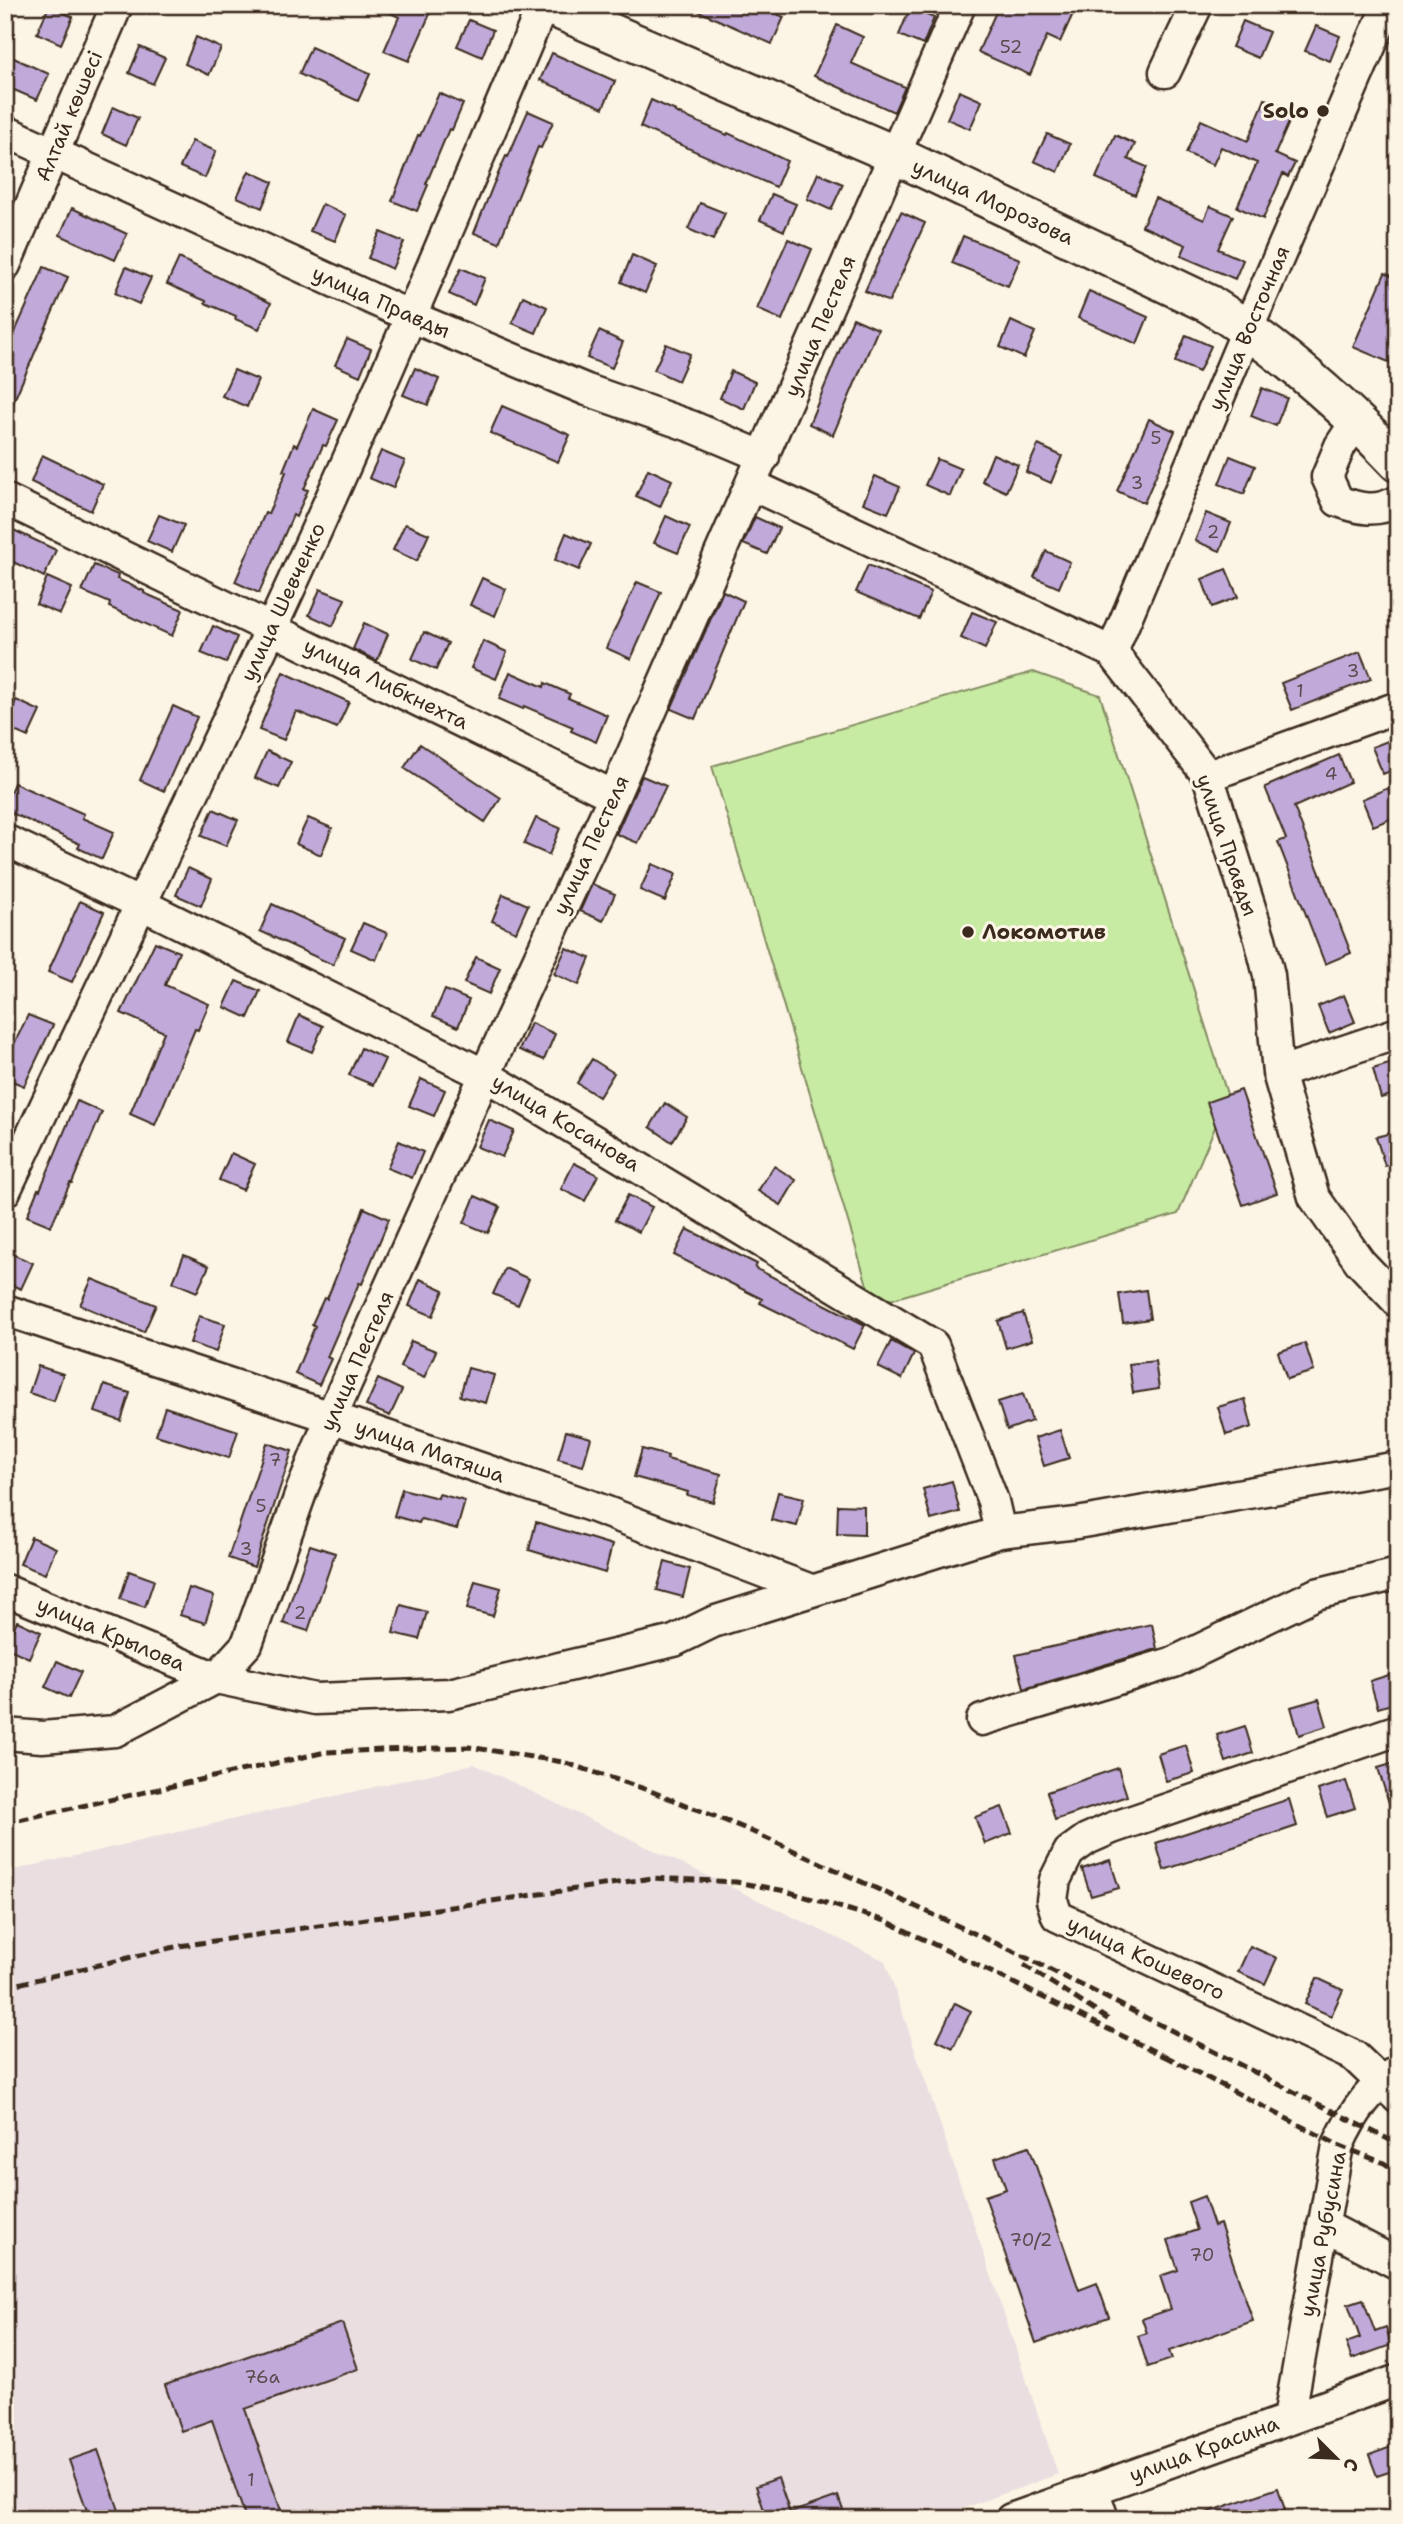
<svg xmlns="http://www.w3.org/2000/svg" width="1403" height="2524" viewBox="0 0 1403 2524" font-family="'Shantell Sans',sans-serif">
<rect width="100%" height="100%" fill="#fcf5e5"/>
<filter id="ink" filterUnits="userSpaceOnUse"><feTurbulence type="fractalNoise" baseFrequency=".0143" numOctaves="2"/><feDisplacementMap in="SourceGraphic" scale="14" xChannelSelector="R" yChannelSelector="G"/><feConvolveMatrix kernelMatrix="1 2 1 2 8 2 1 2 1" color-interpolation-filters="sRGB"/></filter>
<g filter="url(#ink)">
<path fill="#eadee1" d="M474,1764L885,1961L1058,2474L934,2519H5V1872Z"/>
<path fill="#c8eba4" stroke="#828a61" stroke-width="2" d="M1033,672L1100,695L1228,1097L1178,1214L873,1305L712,766Z"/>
<path fill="#bfaad9" stroke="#3b2a1e" stroke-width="2" d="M374,5H434L409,61L384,51L399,17Z
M685,5H757L784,17L772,44Z
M999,5H1077L1060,42L1047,36L1030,75L978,52Z
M49,6L73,17L61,44L37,33Z
M910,8L934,18L923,45L899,35Z
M469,20L493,30L482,57L457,46Z
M1243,21L1269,32L1258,58L1232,47Z
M837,25L863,37L851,63L905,87L894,112L814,76Z
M1316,26L1340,36L1330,61L1305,51Z
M196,37L221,48L209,75L185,64Z
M140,47L165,58L153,84L129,73Z
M311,47L370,74L358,101L299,74Z
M552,53L615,81L603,108L540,80Z
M5,54L49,74L37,100L5,86Z
M959,91L982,101L970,129L947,119Z
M439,93L463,104L452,130L449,129L426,184L428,185L417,211L392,201L418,135L420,136Z
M1265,99L1294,111L1275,154L1295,163L1288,177L1283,174L1263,219L1237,207L1257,163L1221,147L1213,165L1186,153L1201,120L1248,141Z
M651,100L676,111L675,112L727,135L728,133L787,161L776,187L640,127Z
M113,107L138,118L126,145L102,134Z
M528,111L553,122L541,148L538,147L499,243L474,233L494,183L506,156L508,157Z
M1047,134L1070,144L1058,172L1034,161Z
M1115,135L1135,144L1128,159L1147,167L1135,195L1096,178Z
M192,141L216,151L205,178L180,167Z
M249,171L273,182L262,208L237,197Z
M818,173L843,184L831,210L807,199Z
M772,194L796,204L784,231L760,220Z
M1155,198L1204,220L1210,206L1233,216L1218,249L1243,260L1235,279L1181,256L1186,245L1142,226Z
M700,203L725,213L713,240L688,229Z
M322,204L346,215L335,241L310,231Z
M72,208L127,234L115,260L60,235Z
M901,212L925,223L889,302L865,291Z
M380,232L404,242L392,269L368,258Z
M963,236L1020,259L1008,286L952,263Z
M788,239L812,249L782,320L757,309Z
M632,255L657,266L645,293L621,282Z
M179,258L271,303L259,329L235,319L236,316L205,303L206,301L167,284Z
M44,267L68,277L5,421V354Z
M126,267L151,278L139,304L115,293Z
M461,268L485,278L474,305L449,294Z
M1385,273L1398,279V366L1353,347Z
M1089,291L1148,317L1137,344L1078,318Z
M523,296L547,307L536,333L512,323Z
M853,318L878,329L833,435L809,424Z
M1011,321L1035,332L1024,358L1000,347Z
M599,331L623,342L612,368L587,358Z
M1186,335L1211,346L1199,372L1175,362Z
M347,339L371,349L360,376L335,365Z
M666,344L690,354L678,381L654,370Z
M415,368L439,379L428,405L403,395Z
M234,370L258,380L247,407L222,396Z
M731,371L755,382L744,409L720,398Z
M1262,388L1287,398L1276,426L1251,416Z
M502,406L570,435L558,462L490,433Z
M313,409L338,420L326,446L323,445L304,489L308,490L296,517L293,515L259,593L235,582L265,513L268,514L286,472L283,471L294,444L297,446Z
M1149,419L1175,431L1144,503L1117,491Z
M1038,445L1062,456L1051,483L1026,472Z
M381,451L405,461L393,488L369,478Z
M993,454L1018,465L1006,492L982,481Z
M42,455L103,484L91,511L31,482Z
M1230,456L1255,466L1244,494L1219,484Z
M937,459L961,469L950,496L925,485Z
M648,469L672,480L660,507L636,496Z
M875,476L900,487L888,513L863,503Z
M1206,513L1231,523L1220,551L1195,541Z
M159,515L184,525L172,552L147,541Z
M666,516L690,527L678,553L654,543Z
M755,517L779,528L767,554L743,544Z
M405,524L429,534L417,561L393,550Z
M5,526L56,550L44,577L5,558Z
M566,533L591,544L579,570L555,560Z
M1046,551L1070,562L1059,588L1034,577Z
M94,565L118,575L117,579L144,591V593L183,610L172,636L109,607L110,603L82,591Z
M868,565L931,592L919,619L856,592Z
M1226,569L1238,597L1212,607L1202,579Z
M47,577L72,588L60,614L36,604Z
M482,578L506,589L495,616L470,605Z
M637,582L661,592L631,659L606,648Z
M320,589L345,599L333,626L309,615Z
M723,591L744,601L695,719L671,709Z
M972,612L997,622L985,649L961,638Z
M364,623L388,634L377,661L353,649Z
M213,626L237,637L226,663L201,653Z
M424,632L448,643L436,670L412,659Z
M483,641L507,652L496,679L471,668Z
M1360,652L1371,679L1292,710L1281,683Z
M283,672L349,702L337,728L296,711L284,740L259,730Z
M510,672L544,687L545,683L570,694L568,698L607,715L596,742L571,731L573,727L524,706L523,709L499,699Z
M16,700L40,711L28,737L5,727Z
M173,706L197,717L164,791L140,780Z
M1398,737V768L1383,774L1372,747Z
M420,744L501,798L485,822L404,768Z
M267,751L291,762L279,788L255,778Z
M1339,755L1350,782L1294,807L1351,953L1325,964L1278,842L1286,839L1265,787Z
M642,776L666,786L638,843L616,834Z
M14,783L84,814L82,818L114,832L102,859L78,848L80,844L5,810V804Z
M1388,788L1398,816L1373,826L1362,799Z
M213,809L238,820L226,846L201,836Z
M308,818L332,828L321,855L296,844Z
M536,818L560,828L549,855L524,844Z
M652,864L676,874L665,901L640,890Z
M188,868L212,879L201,906L176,895Z
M592,884L615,894L603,921L580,911Z
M503,894L528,905L516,932L492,921Z
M80,901L104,912L72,982L48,972Z
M272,904L345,938L333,965L260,931Z
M363,923L387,933L376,960L351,949Z
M155,942L179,952L165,985L209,1004L198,1030L195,1029L155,1125L130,1114L164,1032L121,1013Z
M566,948L590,958L579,985L554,974Z
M476,957L500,968L489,994L464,983Z
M236,981L260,991L248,1018L224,1007Z
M445,990L469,1000L458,1027L433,1016Z
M1344,995L1355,1022L1329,1033L1318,1006Z
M28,1015L53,1025L24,1086L5,1078V1063Z
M299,1015L323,1026L312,1052L288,1042Z
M531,1023L555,1034L544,1060L519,1050Z
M361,1048L385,1059L373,1085L349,1075Z
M592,1059L614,1073L599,1097L577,1083Z
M1398,1061V1093L1381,1098L1373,1069Z
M421,1079L445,1090L434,1116L409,1106Z
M1241,1090L1277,1193L1243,1205L1207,1102Z
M77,1101L102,1112L72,1183H70L51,1226L27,1216L38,1189L40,1190Z
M665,1103L687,1117L672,1142L650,1127Z
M489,1120L514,1131L502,1157L477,1147Z
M1398,1131V1162L1385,1166L1376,1137Z
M399,1141L423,1152L412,1178L387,1168Z
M231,1153L255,1164L243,1190L219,1180Z
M574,1163L598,1175L585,1201L561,1189Z
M774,1166L796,1180L781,1205L758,1191Z
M628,1195L652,1207L639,1232L615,1220Z
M475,1196L500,1207L488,1233L464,1223Z
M364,1208L389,1219L362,1284L359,1283L327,1357L331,1359L319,1385L295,1374L315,1326L312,1324L324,1298L327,1299Z
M687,1229L757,1264L755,1268L865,1325L853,1349L760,1303L762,1299L674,1255Z
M5,1251L33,1263L21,1289L5,1282Z
M184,1255L209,1266L197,1292L173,1282Z
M505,1268L529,1279L518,1305L493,1294Z
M92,1279L156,1305L144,1332L80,1305Z
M420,1279L444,1290L433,1316L409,1306Z
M1146,1290L1150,1319L1123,1323L1119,1294Z
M1023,1313L1032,1340L1006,1348L998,1321Z
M199,1316L225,1324L216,1352L190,1343Z
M411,1341L436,1351L424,1378L400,1367Z
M891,1341L914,1354L902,1379L878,1367Z
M1305,1343L1314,1371L1287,1379L1278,1352Z
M1155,1361L1159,1389L1133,1393L1129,1364Z
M38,1366L63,1374L54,1401L29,1393Z
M468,1368L494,1375L486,1403L460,1396Z
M378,1379L402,1390L390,1416L366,1406Z
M104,1385L130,1393L121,1421L95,1412Z
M1023,1394L1032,1421L1007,1430L998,1402Z
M1245,1399L1252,1427L1226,1435L1218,1407Z
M165,1407L238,1431L229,1458L156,1435Z
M1060,1430L1069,1458L1044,1466L1035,1438Z
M566,1431L591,1438L583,1466L558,1459Z
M267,1443L292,1451L254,1567L228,1558Z
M642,1449L668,1456L667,1459L721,1474L713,1502L687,1495L688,1492L634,1477Z
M952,1481L960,1512L931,1520L923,1489Z
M402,1489L438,1498L439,1494L465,1501L457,1529L421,1519L419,1523L394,1516Z
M778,1492L804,1498L797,1526L771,1520Z
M838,1505L864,1506V1535L837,1534Z
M536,1522L612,1545L605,1573L529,1550Z
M31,1537L56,1548L45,1574L20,1564Z
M310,1545L335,1553L308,1631L283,1623Z
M665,1562L690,1569L683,1597L657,1590Z
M129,1571L154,1580L145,1607L120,1599Z
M475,1581L501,1588L493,1616L467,1609Z
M189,1588L214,1596L205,1623L180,1615Z
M401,1605L427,1612L419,1639L393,1633Z
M17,1621L41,1632L29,1658L5,1647Z
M1152,1624L1157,1649L1024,1689L1016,1655Z
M57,1661L81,1672L69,1698L45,1687Z
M1398,1672V1702L1378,1708L1370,1681Z
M1319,1699L1327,1726L1299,1735L1291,1707Z
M1245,1726L1253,1753L1226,1762L1217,1735Z
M1186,1745L1194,1773L1166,1781L1158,1754Z
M1398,1762V1818L1394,1819L1378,1768Z
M1118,1768L1127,1796L1055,1820L1047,1792Z
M1346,1781L1355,1808L1327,1817L1318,1790Z
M1289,1799L1297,1826L1164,1870L1156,1843Z
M1002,1807L1012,1833L985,1844L975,1817Z
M1110,1860L1119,1888L1091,1896L1082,1869Z
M1250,1946L1277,1958L1265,1984L1238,1972Z
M1317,1978L1343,1990L1331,2016L1305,2004Z
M955,2003L971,2011L953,2048L937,2040Z
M1029,2146L1079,2290L1097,2283L1109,2317L1036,2343L985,2196L1006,2189L995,2158Z
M1204,2196L1214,2226L1220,2224L1253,2321L1169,2351L1172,2359L1148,2367L1138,2336L1147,2333L1142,2319L1171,2309L1160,2276L1178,2270L1168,2240L1197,2230L1188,2202Z
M1363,2299L1375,2332L1386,2328L1391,2345L1352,2359L1346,2343L1360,2338L1348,2304Z
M342,2323L358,2369L245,2409L284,2519H246L212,2420L181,2431L165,2385Z
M1391,2447L1398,2469L1377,2476L1369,2455Z
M98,2450L122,2519H90L69,2460Z
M778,2478L790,2513L838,2496L846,2519H767L756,2486Z
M1278,2488L1285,2510L1261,2519H1198L1197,2516Z"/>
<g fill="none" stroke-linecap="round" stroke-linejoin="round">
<defs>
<path id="minor" d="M1165,72L1197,5
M5,131L412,317L587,390L693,427L764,457
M5,265L117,5
M1357,420L1340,446L1327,477L1338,501C1360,509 1376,513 1398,501
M752,485L1112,652L1208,776L1260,939L1269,975L1278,1073L1314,1197L1360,1262L1398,1302
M5,499L614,796
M1112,652L1248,328L1388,5
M1208,776L1398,707
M5,840L139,903L485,1075L933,1345L993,1501L1000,1532
M1278,1073L1398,1033
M5,1191C93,1003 183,817 271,629C367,423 455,214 543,5
M5,1310L331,1417L591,1506L811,1590
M5,1590L216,1678L315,1699L449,1694L674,1641L713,1622L1000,1532L1077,1523L1398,1467
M982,1720L1174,1662L1316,1594L1398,1574
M1398,1730L1112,1828L1087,1839L1069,1852L1055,1880L1052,1900L1057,1916L1354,2056L1398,2098
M5,1734L42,1737L115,1731L216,1678L247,1644L303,1487L331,1417L485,1075L614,796L960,5
M1323,2225L1398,2264
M1289,2418L1338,2145C1351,2116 1369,2088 1397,2071
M1093,2489L1103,2519
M1011,2519L1398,2380"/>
<path id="major" d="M547,5L893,154L1209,304C1279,348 1342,404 1398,463"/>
</defs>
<use href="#minor" stroke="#3b2a1e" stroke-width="35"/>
<use href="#major" stroke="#3b2a1e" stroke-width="42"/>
<use href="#minor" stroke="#fcf5e5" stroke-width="30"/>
<use href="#major" stroke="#fcf5e5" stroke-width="37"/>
<path stroke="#3b2a1e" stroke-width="5" stroke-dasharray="10 5" stroke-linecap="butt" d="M5,1823L326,1752L469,1747L563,1762L648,1790L744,1828L1015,1952L1398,2144
M1024,1965L1112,2022
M5,1987L179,1946L652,1878L736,1882L786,1891L886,1921L1172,2060
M1165,2056L1338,2145L1384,2163L1398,2172"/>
</g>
</g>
<g fill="#3b2a1e" stroke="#fcf5e5" stroke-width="2.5">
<circle cx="1323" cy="111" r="7"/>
<circle cx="968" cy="932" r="7"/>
</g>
<g text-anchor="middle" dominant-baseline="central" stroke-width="6" stroke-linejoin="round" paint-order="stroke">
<g font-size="18" fill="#5c4a4d">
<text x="1011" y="47">52</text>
<text x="1156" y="438">5</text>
<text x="1137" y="483">3</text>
<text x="1213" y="532">2</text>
<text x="1353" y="671">3</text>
<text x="1300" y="691">1</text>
<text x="1331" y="774">4</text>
<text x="275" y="1460">7</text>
<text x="261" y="1506">5</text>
<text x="246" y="1549">3</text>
<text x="300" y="1613">2</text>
<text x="1031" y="2240">70/2</text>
<text x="1202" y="2255">70</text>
<text x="262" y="2377">76а</text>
<text x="251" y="2480">1</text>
</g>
<g font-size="21" font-weight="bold" fill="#3b2a1e" stroke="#fcf5e5" text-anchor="end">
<text x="1309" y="111">Solo</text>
<text x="982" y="932" text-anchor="start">Локомотив</text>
</g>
<g font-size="21" fill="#3b2a1e" stroke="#fcf5e5">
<text transform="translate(69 116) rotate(-67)">Алтай көшесі</text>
<text transform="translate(993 202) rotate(25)">улица Морозова</text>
<text transform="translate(381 302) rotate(24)">улица Правды</text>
<text transform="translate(820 326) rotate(-67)">улица Пестеля</text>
<text transform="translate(1249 328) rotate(-67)">улица Восточная</text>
<text transform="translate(283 602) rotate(-65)">улица Шевченко</text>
<text transform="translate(386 684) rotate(26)">улица Либкнехта</text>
<text transform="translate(591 845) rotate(-65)">улица Пестеля</text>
<text transform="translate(1227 845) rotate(71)">улица Правды</text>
<text transform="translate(566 1123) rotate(31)">улица Косанова</text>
<text transform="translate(357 1361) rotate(-66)">улица Пестеля</text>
<text transform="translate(430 1451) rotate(19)">улица Матяша</text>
<text transform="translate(111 1634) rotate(23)">улица Крылова</text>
<text transform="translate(1146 1958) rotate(25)">улица Кошевого</text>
<text transform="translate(1323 2234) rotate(-79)">улица Рубусина</text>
<text transform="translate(1204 2449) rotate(-20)">улица Красина</text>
</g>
</g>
<rect width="1403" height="2524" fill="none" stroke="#fcf5e5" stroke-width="28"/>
<rect x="14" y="14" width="1375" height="2496" fill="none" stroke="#3b2a1e" stroke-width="2.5" filter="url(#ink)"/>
<g transform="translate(1336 2458) rotate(114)" stroke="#fcf5e5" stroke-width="5" paint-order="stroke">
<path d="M0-5L12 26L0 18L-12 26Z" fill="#3b2a1e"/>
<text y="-10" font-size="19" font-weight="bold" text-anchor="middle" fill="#3b2a1e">С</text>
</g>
</svg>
